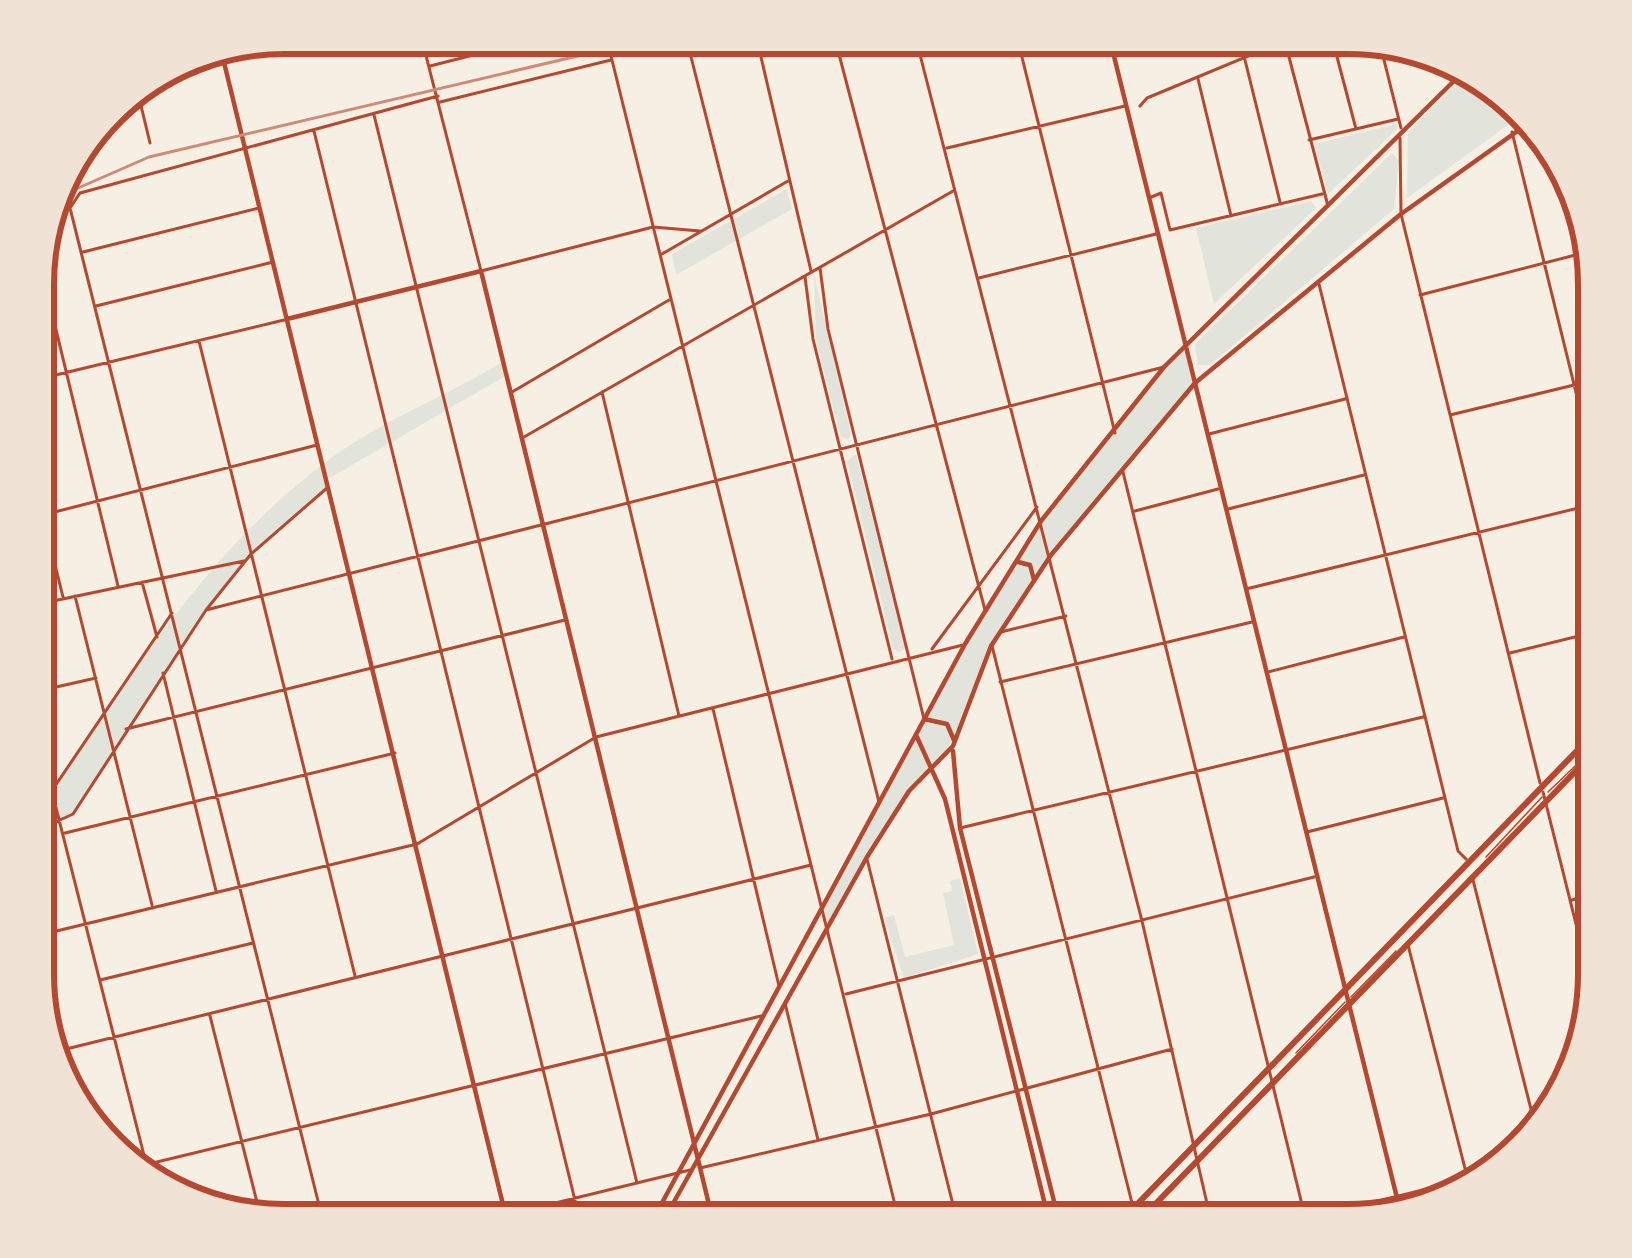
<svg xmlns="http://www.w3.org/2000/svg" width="1632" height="1258" viewBox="0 0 1632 1258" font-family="Jost,sans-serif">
<rect width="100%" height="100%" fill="#f6efe4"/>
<path fill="#e2e4dc" d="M1465,75L1514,96L1526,112L1407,198L1408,133Z
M1396,124L1398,128L1328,194L1314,144Z
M1392,153L1399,161L1394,209L1210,365H1198L1195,344Z
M787,189L792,209L676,275L672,254Z
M1311,201L1316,208L1214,304L1196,228Z
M814,274L851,434L848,439L841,437L816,341Z
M1185,344L1195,383L1051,555L999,633L950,752L909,791L827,927L822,910L965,644L1041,521Z
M504,361L507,375L328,479L330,486L251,554L206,610L73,814L58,819L52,792C136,669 206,552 327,461C380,421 447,396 504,361Z
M856,454L906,648L899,652L893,648L847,461Z
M960,878L978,954L904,978L884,918L894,915L905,957L954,945L943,893L952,891L950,881Z"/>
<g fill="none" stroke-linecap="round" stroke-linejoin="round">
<path stroke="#b5482f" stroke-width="1.5" d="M1238,35L1243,54
M1548,792L1594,748
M1486,857L1542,797
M1351,997L1396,951
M1296,1053L1345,1002"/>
<path stroke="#b5482f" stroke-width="3" d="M1283,34L1328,206
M1331,34L1356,129
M1017,37L1115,433
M835,39L985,610
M916,39L1142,921L1212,1225
M757,40L811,271
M1379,40L1401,128
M687,41L879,802
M423,44L481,271L653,227L700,231
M610,52L900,1225
M1245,60L1280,202
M430,66L521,43
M146,79L285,46
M1198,79L1231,216
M136,85L150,143
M440,102L611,60
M1140,106L1147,98L1301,34
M374,115L637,1183
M314,131L581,1225
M1512,132L1599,486
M1400,138L1401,214L1540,783
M1309,140L1398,119
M947,148L1125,106
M1149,198L1161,193L1170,230L1322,194
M36,247L118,586
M83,252L259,208
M662,254L788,181
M820,268L828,329L924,719
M805,277L813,339L892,659
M979,278L1156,234
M1319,284L1458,851L1466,859
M1420,295L1591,251
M96,306L273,262
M199,341L355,976
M35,380L284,320
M512,392L669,300
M602,392L679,716
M1450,415L1599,379
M1209,434L1345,399
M524,437L953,191
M1123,472L1307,1225
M35,484L63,597
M1228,509L1364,475
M1135,511L1218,489
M35,517L317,445
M142,582L157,637
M1246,589L1599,503
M75,596L152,905
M34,605L244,561
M206,610L1164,367
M1001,632L1066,616
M992,646L1133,1207
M932,649L1037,507
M1510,653L1599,631
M1268,672L1404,637
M163,673L216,891
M1000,682L1252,622
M34,692L96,678
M713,709L779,986
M34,721L149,1175
M126,729L565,620
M53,789L172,613
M1543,792L1595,1000
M960,828L1423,717
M1307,832L1443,798
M65,833L395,753
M34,843L47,826L73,814L206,610L251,554L327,488
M867,859L958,1225
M1473,880L1538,1137
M1572,900L1598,893
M44,934L417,844L596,737L963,645
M1408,945L1470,1188
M100,980L253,943
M846,994L1314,877
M785,1003L818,1140
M210,1016L262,1222
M50,1053L811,865
M132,1168L761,1016
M700,1168L931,1114L1172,1049
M324,1225L70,208L80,193L438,96
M465,1225L690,1170
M1279,1225L1489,1174"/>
<path stroke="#b5482f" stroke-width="4.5" d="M1195,383L1401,1214"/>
<path stroke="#b5482f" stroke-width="4.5" d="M1109,36L1195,383
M220,46L508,1225
M287,319L481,271L714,1225
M1018,562L1030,565L1034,580
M924,719L947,724L954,740
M917,737L945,799L1050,1225
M953,751L960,828L1060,1225
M650,1225L965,644L1041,521L1164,367L1461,74
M661,1225L867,857L909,791L953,746L991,646L1051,555L1195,383L1401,214L1533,120"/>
<path stroke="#b5482f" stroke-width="6" d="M1117,1225L1599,728
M1135,1225L1599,747"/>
<path stroke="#cf8b77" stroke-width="3" d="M53,199L149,157L637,42"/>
</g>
<path d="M0 0H1632V1258H0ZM284 54H1348A230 230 0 0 1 1578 284V974A230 230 0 0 1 1348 1204H284A230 230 0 0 1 54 974V284A230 230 0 0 1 284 54Z" fill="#f1e2d6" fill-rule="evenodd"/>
<path fill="none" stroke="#b5482f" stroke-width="6" d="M284 54H1348A230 230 0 0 1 1578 284V974A230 230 0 0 1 1348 1204H284A230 230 0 0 1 54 974V284A230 230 0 0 1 284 54Z"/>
</svg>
